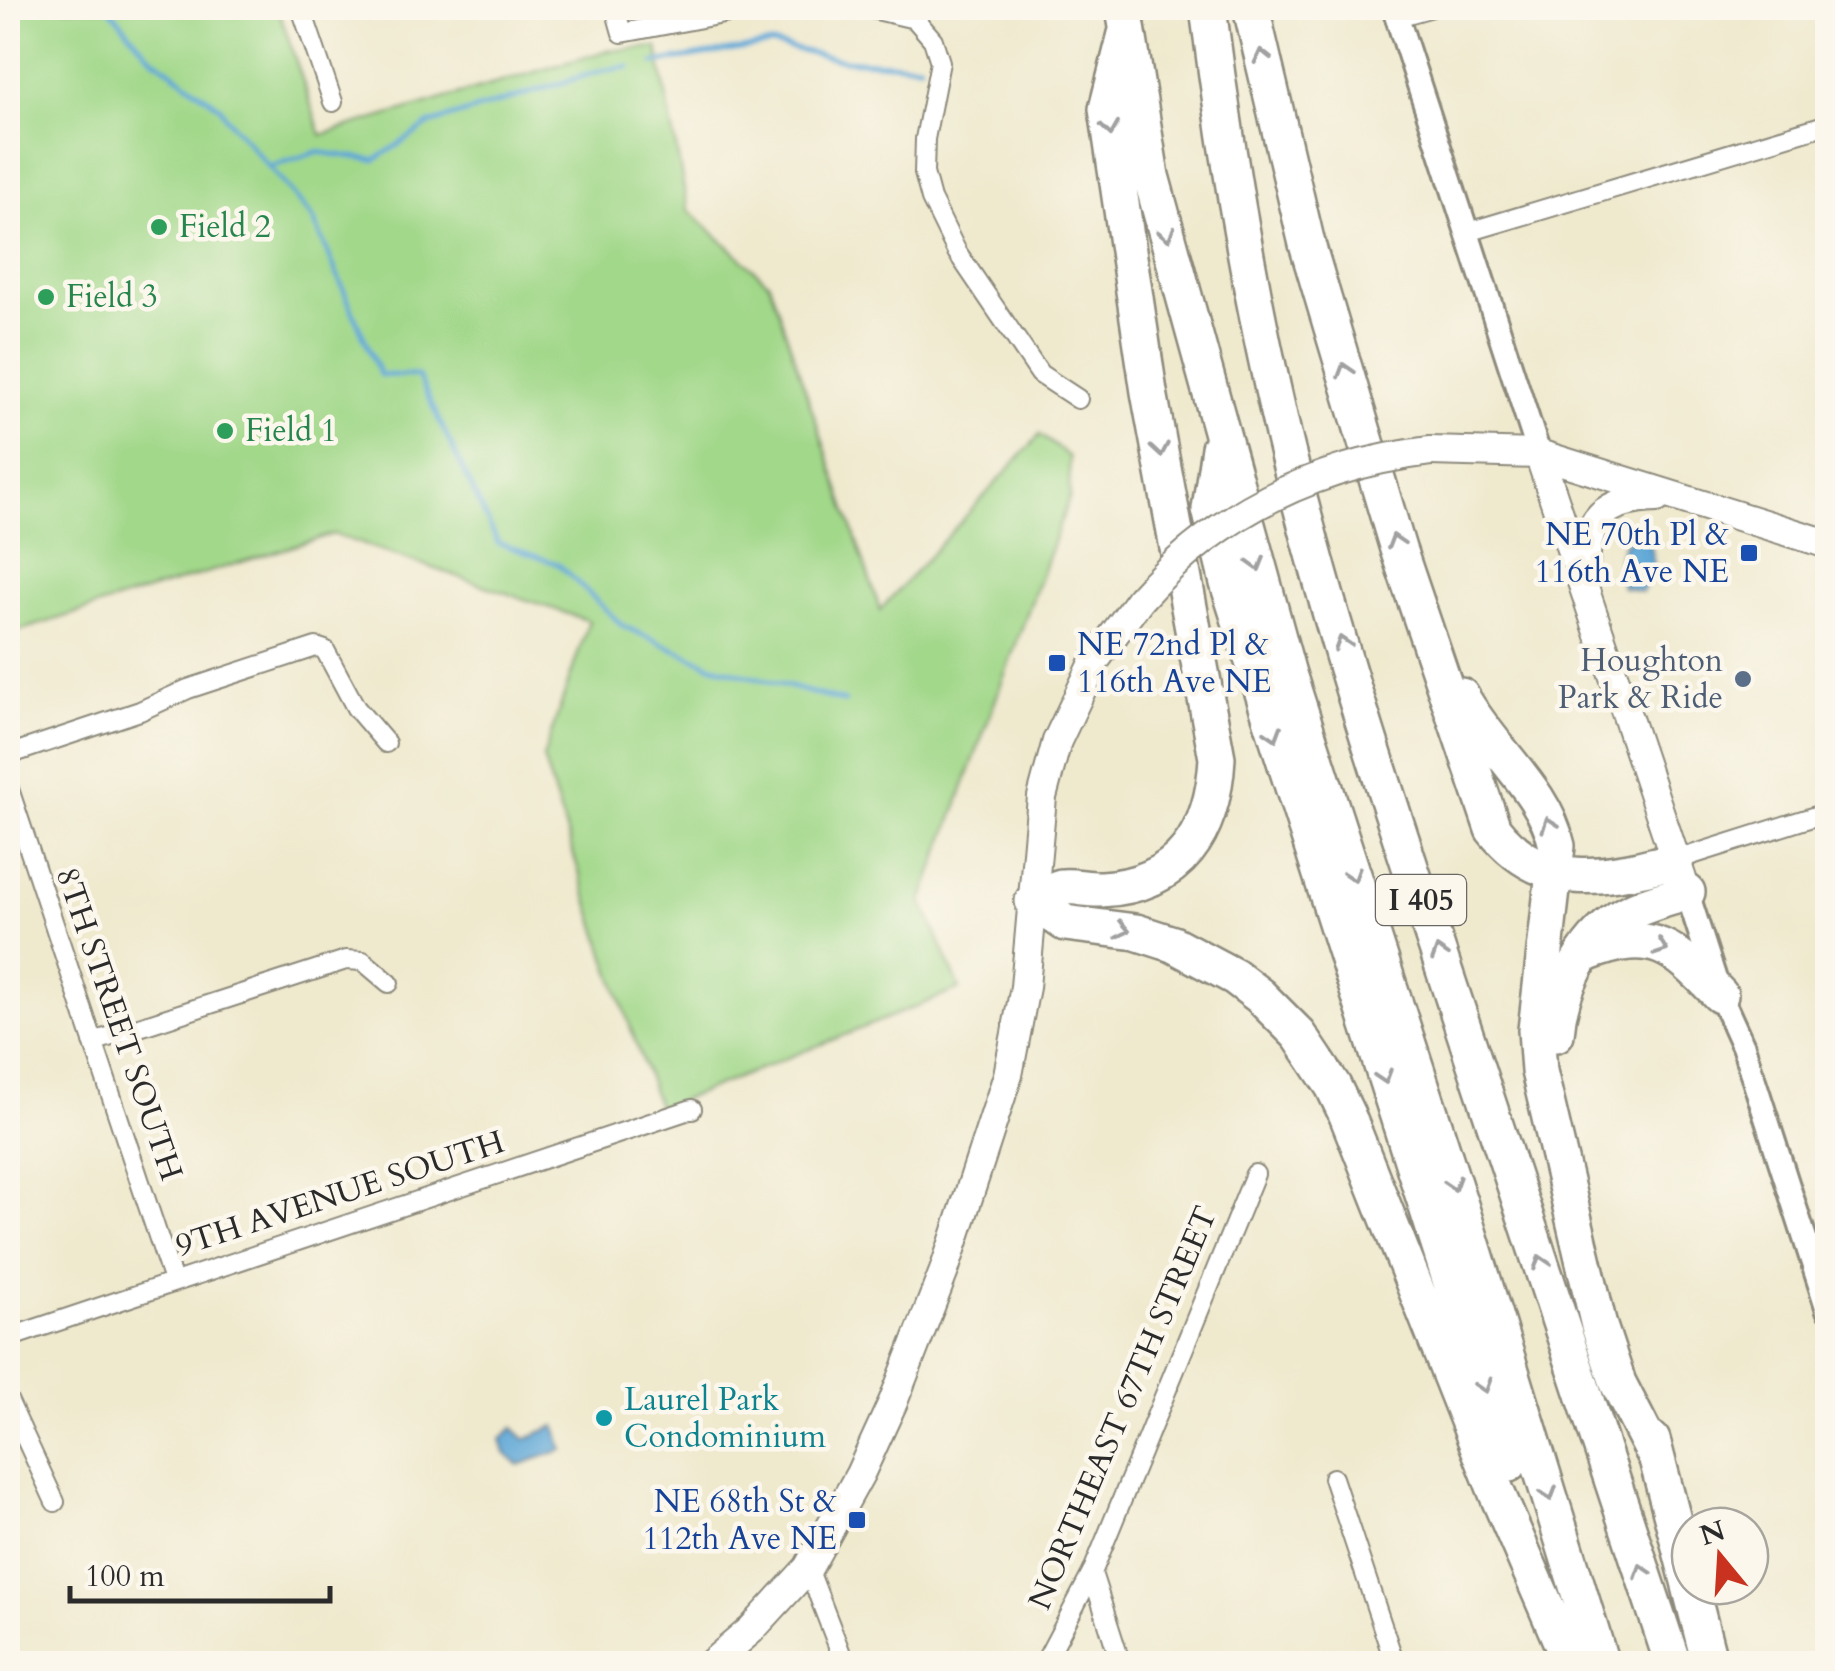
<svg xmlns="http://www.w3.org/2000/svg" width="1835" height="1671" viewBox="0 0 1835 1671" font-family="Cardo,serif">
<rect width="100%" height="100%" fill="#fbf7ec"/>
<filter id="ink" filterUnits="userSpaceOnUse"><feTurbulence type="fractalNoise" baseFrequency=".01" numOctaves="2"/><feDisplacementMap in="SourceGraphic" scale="20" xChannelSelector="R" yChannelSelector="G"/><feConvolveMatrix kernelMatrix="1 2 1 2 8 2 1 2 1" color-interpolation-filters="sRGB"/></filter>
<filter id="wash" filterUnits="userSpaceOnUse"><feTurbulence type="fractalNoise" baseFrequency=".0048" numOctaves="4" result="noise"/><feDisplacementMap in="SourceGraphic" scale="40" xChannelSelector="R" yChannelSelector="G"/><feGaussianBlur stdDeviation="2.25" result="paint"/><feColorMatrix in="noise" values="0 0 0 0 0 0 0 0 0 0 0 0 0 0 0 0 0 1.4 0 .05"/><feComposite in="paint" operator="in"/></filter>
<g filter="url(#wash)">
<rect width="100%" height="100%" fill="#efe9ce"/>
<path fill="#a2d88a" stroke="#66825a" stroke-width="2.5" d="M8,8H278L321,135L606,51L657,47L688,210L769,283L880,610L1040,435L1069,457L1070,496L922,901L960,989L659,1109L607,960L543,758L589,621L333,534L8,634Z"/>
<path fill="#60a8d7" stroke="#466a81" stroke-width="2.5" d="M1640,534L1649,538C1655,560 1656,573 1641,592L1622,587L1618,561L1624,543Z
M556,1426L563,1450L518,1465L505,1453L501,1439L513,1428L525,1439Z"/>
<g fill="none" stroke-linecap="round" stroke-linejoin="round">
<path stroke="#60a8d7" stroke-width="5" d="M109,8L148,54L220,107L226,117L313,218L380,375L418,376L498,543L558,564L623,626L710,665L845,702
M654,63L772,44L843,60L920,65
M269,167L317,152L375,160L430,124L600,71L629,67"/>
</g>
</g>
<g filter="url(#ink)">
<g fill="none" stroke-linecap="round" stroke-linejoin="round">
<defs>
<path id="minor" d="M301,8L333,102
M615,8L622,33L755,8
M868,8L915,19L933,40L940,62L925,139L924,173L931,199L957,252L1040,374L1078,399
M1397,17L1429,8
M1468,232L1828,124
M8,755L140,711L188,689L316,647L325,650L356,708L386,743
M8,786L173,1281
M1676,860L1828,812
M93,1042L346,960L363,961L389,983
M8,1338L692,1109
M8,1400L55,1502
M1333,1478L1395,1664
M808,1568L845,1664
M1092,1573L1121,1664
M1044,1664L1092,1573L1255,1174"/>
<path id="tertiary" d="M1394,8L1539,454
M1687,892L1720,995L1743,1046L1828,1310"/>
<path id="secondary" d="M1430,451L1539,454L1828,544
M1539,454L1682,879
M1585,572C1585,518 1603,500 1657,498
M711,1664L751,1630L808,1568L860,1474L893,1402L944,1271L1008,1075L1025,987L1042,797L1057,741L1096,659L1140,599"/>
<path id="motorway" d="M1124,8L1151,176L1288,674L1460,1205L1601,1664
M1208,8C1226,151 1250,293 1283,434C1333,644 1405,850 1472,1055C1539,1258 1606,1461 1673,1664
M1251,8L1307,244L1398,549L1493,829C1543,893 1606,878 1676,860
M1126,34L1107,109L1149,392L1217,758C1213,832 1181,885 1101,889C1088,890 1073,885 1061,887C1052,889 1041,897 1033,901L1065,923L1136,932L1173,944L1235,977L1260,996L1299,1035L1333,1086L1347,1115L1498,1496L1571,1664
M1219,448L1210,509L1228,583L1509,1464
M1461,696C1490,749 1545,790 1557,846L1536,1030L1539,1071L1599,1326L1618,1383L1657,1459
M1588,953C1655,927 1674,948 1720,995
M1556,1034C1559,991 1582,943 1619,918C1639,905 1665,900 1687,892
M1652,1440L1690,1585
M1690,1586L1710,1664"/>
</defs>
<use href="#minor" stroke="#8d8a7c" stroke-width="22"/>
<use href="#tertiary" stroke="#8d8a7c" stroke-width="28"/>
<use href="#secondary" stroke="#8d8a7c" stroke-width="32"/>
<use href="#motorway" stroke="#8d8a7c" stroke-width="40"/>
<use href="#minor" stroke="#fff" stroke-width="18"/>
<use href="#tertiary" stroke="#fff" stroke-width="22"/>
<use href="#secondary" stroke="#fff" stroke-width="28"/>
<use href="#motorway" stroke="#fff" stroke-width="35"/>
<defs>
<path id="secondary-bridge" d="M1140,599C1217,513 1316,465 1430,451"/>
</defs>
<use href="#secondary-bridge" stroke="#8d8a7c" stroke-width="32" stroke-linecap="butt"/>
<use href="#secondary-bridge" stroke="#fff" stroke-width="28"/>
</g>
<defs><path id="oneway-chevron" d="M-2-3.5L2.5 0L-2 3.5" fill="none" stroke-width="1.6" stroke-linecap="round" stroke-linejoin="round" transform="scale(2.5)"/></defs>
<g stroke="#a0a0a0">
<use href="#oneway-chevron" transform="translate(1262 56) rotate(-103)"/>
<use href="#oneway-chevron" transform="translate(1110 129) rotate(82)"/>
<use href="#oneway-chevron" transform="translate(1167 234) rotate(75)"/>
<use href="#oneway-chevron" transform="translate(1345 370) rotate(-107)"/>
<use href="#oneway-chevron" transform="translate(1160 450) rotate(80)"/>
<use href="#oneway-chevron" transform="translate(1395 541) rotate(-107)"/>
<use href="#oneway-chevron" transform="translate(1257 564) rotate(74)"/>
<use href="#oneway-chevron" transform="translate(1342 643) rotate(-107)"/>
<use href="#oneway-chevron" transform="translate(1274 734) rotate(73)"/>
<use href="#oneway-chevron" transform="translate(1549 824) rotate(-110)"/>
<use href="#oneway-chevron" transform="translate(1353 875) rotate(72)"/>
<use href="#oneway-chevron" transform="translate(1123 930) rotate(12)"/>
<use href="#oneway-chevron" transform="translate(1661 948) rotate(19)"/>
<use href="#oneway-chevron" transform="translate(1439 953) rotate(-108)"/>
<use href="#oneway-chevron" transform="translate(1384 1077) rotate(72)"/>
<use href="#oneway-chevron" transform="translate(1453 1184) rotate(72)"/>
<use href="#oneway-chevron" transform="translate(1541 1262) rotate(-108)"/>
<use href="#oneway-chevron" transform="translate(1484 1386) rotate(72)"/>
<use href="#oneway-chevron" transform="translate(1549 1494) rotate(73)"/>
<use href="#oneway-chevron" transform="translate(1642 1571) rotate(-108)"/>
</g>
</g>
<g fill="#2e9e5b" stroke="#fbf7ec" stroke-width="4">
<circle cx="159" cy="227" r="10"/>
<circle cx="46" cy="297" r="10"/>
<circle cx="225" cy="431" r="10"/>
</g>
<g fill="#1a4fb4" stroke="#fbf7ec" stroke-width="4">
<rect x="1739" y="543" width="20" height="20" rx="5"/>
<rect x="1047" y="653" width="20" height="20" rx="5"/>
<rect x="847" y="1510" width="20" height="20" rx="5"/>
</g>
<circle fill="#5c6f8a" stroke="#fbf7ec" stroke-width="4" cx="1743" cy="679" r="10"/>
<circle fill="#0f9aa8" stroke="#fbf7ec" stroke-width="4" cx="604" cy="1418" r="10"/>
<g text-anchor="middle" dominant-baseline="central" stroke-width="9" stroke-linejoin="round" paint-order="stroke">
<rect fill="#fbf7ec" stroke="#696865" stroke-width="2.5" x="1376" y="875" width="90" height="50" rx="8"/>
<g font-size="30" font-weight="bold" fill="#2b2b2b">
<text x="1421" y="900">I 405</text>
</g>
<g font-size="32" fill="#27864d" stroke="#fbf7ec" text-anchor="start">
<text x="179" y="227">Field 2</text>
<text x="66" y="297">Field 3</text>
<text x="245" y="431">Field 1</text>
</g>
<g font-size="32" fill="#164399" stroke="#fbf7ec" text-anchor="end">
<text x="1729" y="535">NE 70th Pl &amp;<tspan x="1729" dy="37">116th Ave NE</tspan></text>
<text x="1077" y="645" text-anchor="start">NE 72nd Pl &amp;<tspan x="1077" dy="37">116th Ave NE</tspan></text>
<text x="837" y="1502">NE 68th St &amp;<tspan x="837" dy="37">112th Ave NE</tspan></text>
</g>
<g font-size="32" fill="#4e5e75" stroke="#fbf7ec" text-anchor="end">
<text x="1723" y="661">Houghton<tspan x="1723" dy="37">Park &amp; Ride</tspan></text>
</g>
<g font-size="32" fill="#2b2b2b" stroke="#fbf7ec">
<text transform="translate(119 1024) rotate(71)">8TH STREET SOUTH</text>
<text transform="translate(340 1194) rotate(-18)">9TH AVENUE SOUTH</text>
<text transform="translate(1123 1408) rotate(-67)">NORTHEAST 67TH STREET</text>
</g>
<g font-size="32" fill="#0d838f" stroke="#fbf7ec" text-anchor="start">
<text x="624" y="1400">Laurel Park<tspan x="624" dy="37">Condominium</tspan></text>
</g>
</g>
<rect width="1835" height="1671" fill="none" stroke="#fbf7ec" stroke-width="40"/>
<g transform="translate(1720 1556) rotate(342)"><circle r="48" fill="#fbf7ec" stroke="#a8a59f" stroke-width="2.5"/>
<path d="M0-8L18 38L0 25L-18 38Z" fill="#c8321e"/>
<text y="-15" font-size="28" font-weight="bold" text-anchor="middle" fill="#2b2b2b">N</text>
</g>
<path d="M70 1586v15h260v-15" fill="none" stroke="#2b2b2b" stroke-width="5"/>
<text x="85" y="1586" font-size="30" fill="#2b2b2b" stroke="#fbf7ec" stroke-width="8" paint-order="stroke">100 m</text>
</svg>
